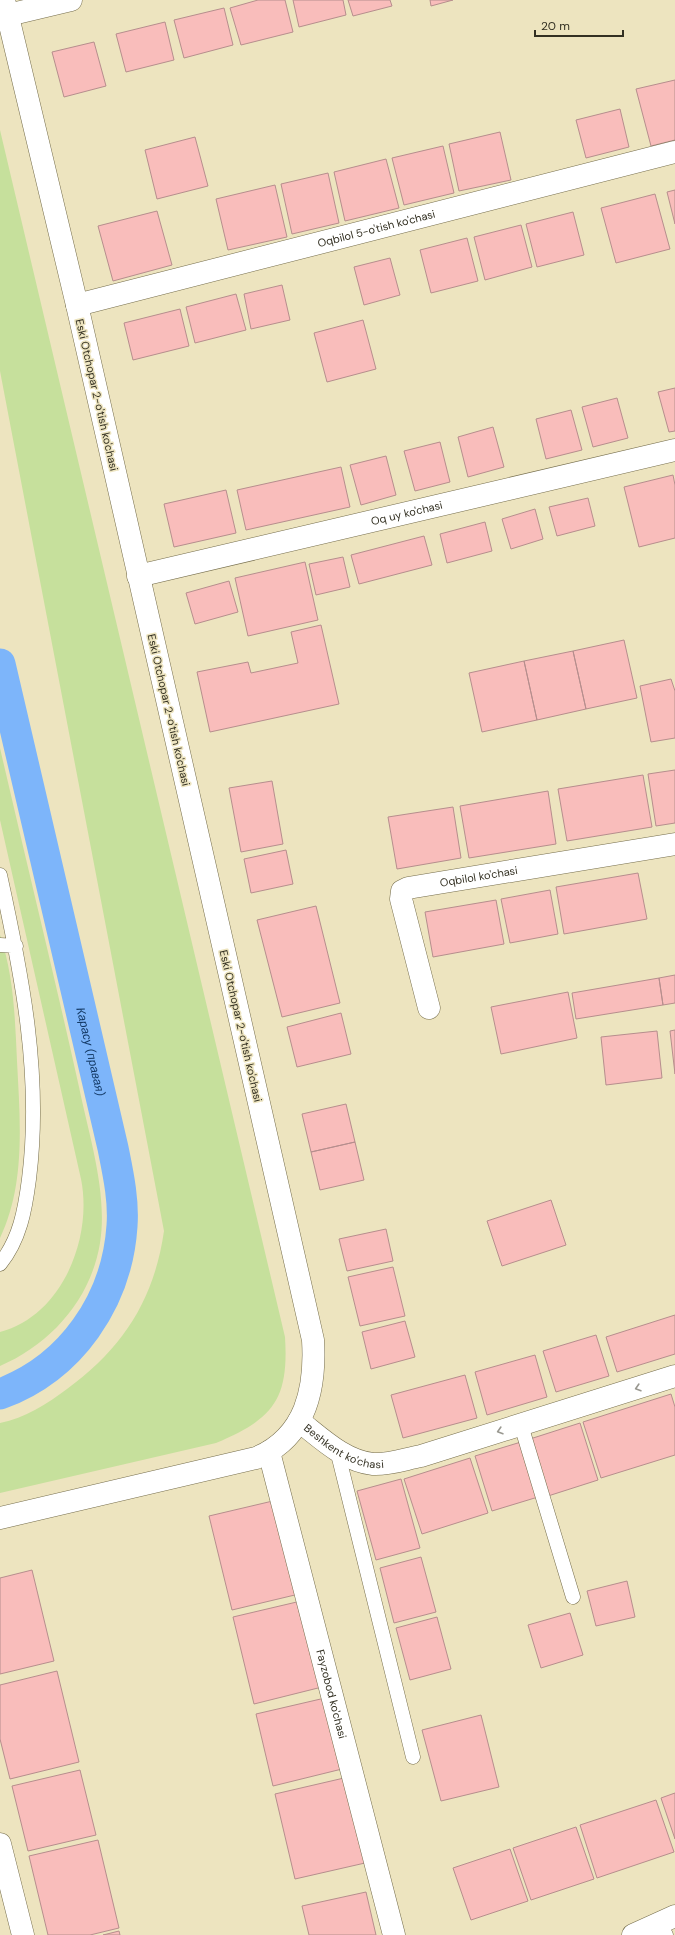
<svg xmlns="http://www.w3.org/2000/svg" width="675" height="1935" viewBox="0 0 675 1935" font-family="'DM Sans',sans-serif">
<rect width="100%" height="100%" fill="#ede4bf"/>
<path fill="#c6e09c" d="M0,130L285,1337C289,1400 273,1419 216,1443L0,1493V1423C25,1418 47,1404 67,1389C123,1348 154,1300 164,1231L0,371Z
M0,748C26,861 54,974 79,1087C89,1136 108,1193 100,1243C91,1299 51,1344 0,1366V1332C62,1316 93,1238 81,1179L0,820Z
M0,935C14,976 15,1019 17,1061C20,1120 26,1184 0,1238Z"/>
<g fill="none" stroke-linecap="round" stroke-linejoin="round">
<path stroke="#7db5fa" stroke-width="31" id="s1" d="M0,664L113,1148C118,1173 124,1200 122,1226C117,1301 71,1368 0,1394"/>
</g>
<path fill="#f9bdbb" stroke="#b68e8d" d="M258,0H285L293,32L241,45L230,8Z
M293,0H343L346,15L299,27Z
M348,0H390L392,6L353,16Z
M430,0H453L431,6Z
M224,8L233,45L184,58L174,20Z
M165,22L174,60L126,72L116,34Z
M94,42L106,86L64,97L52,52Z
M675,80V140L651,146L636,89Z
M620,109L629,147L586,158L576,120Z
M500,132L511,180L459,191L449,144Z
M195,137L208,186L157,199L145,150Z
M443,146L454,193L404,205L392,158Z
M386,159L399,208L345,221L334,172Z
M328,173L339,223L292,234L281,184Z
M275,185L287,237L228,250L216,199Z
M675,190V224L667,192Z
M655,194L670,249L616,263L601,208Z
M157,211L172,265L113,281L98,226Z
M573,212L584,255L537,267L526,224Z
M521,225L532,267L485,280L474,237Z
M467,238L478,281L431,293L420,250Z
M390,258L400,295L364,305L354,267Z
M282,285L290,320L251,329L244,294Z
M236,294L246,330L195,343L186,307Z
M180,309L189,346L133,360L124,323Z
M363,320L376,369L327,382L314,333Z
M675,388V431L669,432L658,392Z
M617,398L628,438L593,447L582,407Z
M571,410L582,450L546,459L536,419Z
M493,427L504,467L468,477L458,437Z
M440,442L450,482L415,491L404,451Z
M386,456L396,495L361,505L350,465Z
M341,467L350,507L246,530L237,490Z
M673,475L675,485V538L639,547L624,487Z
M226,490L236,533L174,547L164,504Z
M588,498L595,526L557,536L549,507Z
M535,509L543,539L511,549L502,519Z
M485,522L492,551L447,563L440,534Z
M424,536L432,565L359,584L351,555Z
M343,557L350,587L316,595L309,564Z
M305,562L318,620L248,636L235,578Z
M229,581L238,612L195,624L186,593Z
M321,625L339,704L210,732L197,672L248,662L251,673L298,663L291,632Z
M624,640L637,698L586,709L573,651Z
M573,651L586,709L537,720L524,661Z
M524,661L537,720L482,732L469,673Z
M671,679L675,691V738L651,742L640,686Z
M675,770V823L656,826L648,774Z
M643,775L652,827L567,841L558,789Z
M272,781L283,844L241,852L229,788Z
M548,791L556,844L469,858L460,806Z
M453,807L461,858L397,869L388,817Z
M286,850L293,884L251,893L244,859Z
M638,873L647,919L564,934L556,887Z
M550,890L558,934L510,943L501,899Z
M496,900L504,944L433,957L425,912Z
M316,906L340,1003L282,1017L257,920Z
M675,975V1003L663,1005L659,978Z
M659,978L663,1005L576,1019L572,993Z
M568,992L577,1038L501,1054L491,1007Z
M341,1013L351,1054L297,1067L287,1027Z
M675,1030V1074L670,1031Z
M657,1031L662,1078L606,1085L601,1037Z
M346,1104L355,1142L311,1152L302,1114Z
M355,1142L364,1180L320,1190L311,1152Z
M551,1200L566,1245L502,1266L487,1221Z
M386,1229L393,1261L347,1271L339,1239Z
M393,1267L405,1316L360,1326L348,1277Z
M675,1315V1354L617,1372L606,1337Z
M405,1321L415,1357L371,1369L362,1332Z
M596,1335L609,1376L556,1392L543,1351Z
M535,1355L547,1397L487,1415L475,1372Z
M465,1375L477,1418L403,1438L391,1395Z
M671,1394L675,1407V1455L601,1478L583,1422Z
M580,1423L598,1480L548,1496L530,1439Z
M521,1442L538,1497L492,1511L475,1456Z
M470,1458L488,1513L422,1534L404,1479Z
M401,1479L420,1548L376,1560L357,1491Z
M277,1500L299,1594L232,1610L209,1516Z
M421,1557L436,1612L394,1623L380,1568Z
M32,1570L54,1661L0,1674V1578Z
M627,1581L635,1617L596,1626L587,1591Z
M301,1601L322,1687L254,1704L233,1617Z
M570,1613L583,1655L541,1668L528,1625Z
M437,1617L451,1669L410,1680L396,1628Z
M57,1671L79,1762L10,1779L0,1739V1685Z
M325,1698L342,1769L273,1786L256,1714Z
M481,1715L499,1787L441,1801L422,1730Z
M80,1770L96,1835L28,1851L12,1786Z
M344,1778L365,1863L295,1879L275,1794Z
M675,1793V1839L661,1798Z
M656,1800L674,1852L597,1878L580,1825Z
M576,1827L594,1879L531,1900L513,1848Z
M98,1840L119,1928L90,1935H48L29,1856Z
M510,1849L528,1901L471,1920L453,1868Z
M366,1892L376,1935H309L302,1906Z
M119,1931L120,1935H103Z"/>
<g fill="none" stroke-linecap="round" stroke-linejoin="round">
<defs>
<path id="lane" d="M0,875C22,975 42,1076 29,1179C25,1210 20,1239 0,1264
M0,945L16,946
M521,1425L573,1597
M337,1450L413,1757
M659,1923L666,1935"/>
<g id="street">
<path d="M8,15L71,0"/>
<path id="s2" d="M77,305L675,152"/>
<path id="s3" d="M138,576L675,450"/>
<path id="s4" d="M429,1008L401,899L402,891L408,888L675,844"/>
<path id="s5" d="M299,1421C321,1438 344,1461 373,1464C389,1465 405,1459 421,1456L675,1376"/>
<path id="s6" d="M269,1452L394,1935"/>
<path d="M0,1844L23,1935"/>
</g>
<path id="secondary" d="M0,1518L256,1458C306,1437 316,1389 313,1340L77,305L4,0
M633,1935L675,1916"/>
</defs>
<use href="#lane" stroke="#756d4c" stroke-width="15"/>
<use href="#street" stroke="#756d4c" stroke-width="23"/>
<use href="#secondary" stroke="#756d4c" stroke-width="23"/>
<use href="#lane" stroke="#fff" stroke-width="14"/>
<use href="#street" stroke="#fff" stroke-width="22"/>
<use href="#secondary" stroke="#fff" stroke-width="22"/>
</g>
<defs><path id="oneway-chevron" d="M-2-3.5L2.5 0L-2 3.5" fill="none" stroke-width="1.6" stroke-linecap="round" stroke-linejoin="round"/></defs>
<g stroke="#999890">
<use href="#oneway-chevron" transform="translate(638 1388) rotate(163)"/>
<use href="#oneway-chevron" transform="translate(500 1431) rotate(163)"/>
</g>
<g text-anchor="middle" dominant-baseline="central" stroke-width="3" stroke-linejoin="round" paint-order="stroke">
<g font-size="11" fill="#333022" stroke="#ede4bf">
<text stroke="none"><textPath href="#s2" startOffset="309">Oqbilol 5-o'tish ko'chasi</textPath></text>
<text transform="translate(97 395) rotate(77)">Eski Otchopar 2-o'tish ko'chasi</text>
<text stroke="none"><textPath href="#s3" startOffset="276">Oq uy ko'chasi</textPath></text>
<text transform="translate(169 710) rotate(77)">Eski Otchopar 2-o'tish ko'chasi</text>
<text stroke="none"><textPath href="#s4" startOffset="199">Oqbilol ko'chasi</textPath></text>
<text transform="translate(241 1026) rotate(77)">Eski Otchopar 2-o'tish ko'chasi</text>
<text stroke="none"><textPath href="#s5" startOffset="53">Beshkent ko'chasi</textPath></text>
<text stroke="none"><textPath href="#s6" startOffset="250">Fayzobod ko'chasi</textPath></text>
</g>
<g font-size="12" font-style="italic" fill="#143a66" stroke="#ede4bf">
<text stroke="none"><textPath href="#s1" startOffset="398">Карасу (правая)</textPath></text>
</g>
</g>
<path d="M535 30v6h88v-6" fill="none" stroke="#333022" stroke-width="2"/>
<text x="541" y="30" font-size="12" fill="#333022" stroke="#ede4bf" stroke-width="3" paint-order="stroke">20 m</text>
</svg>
